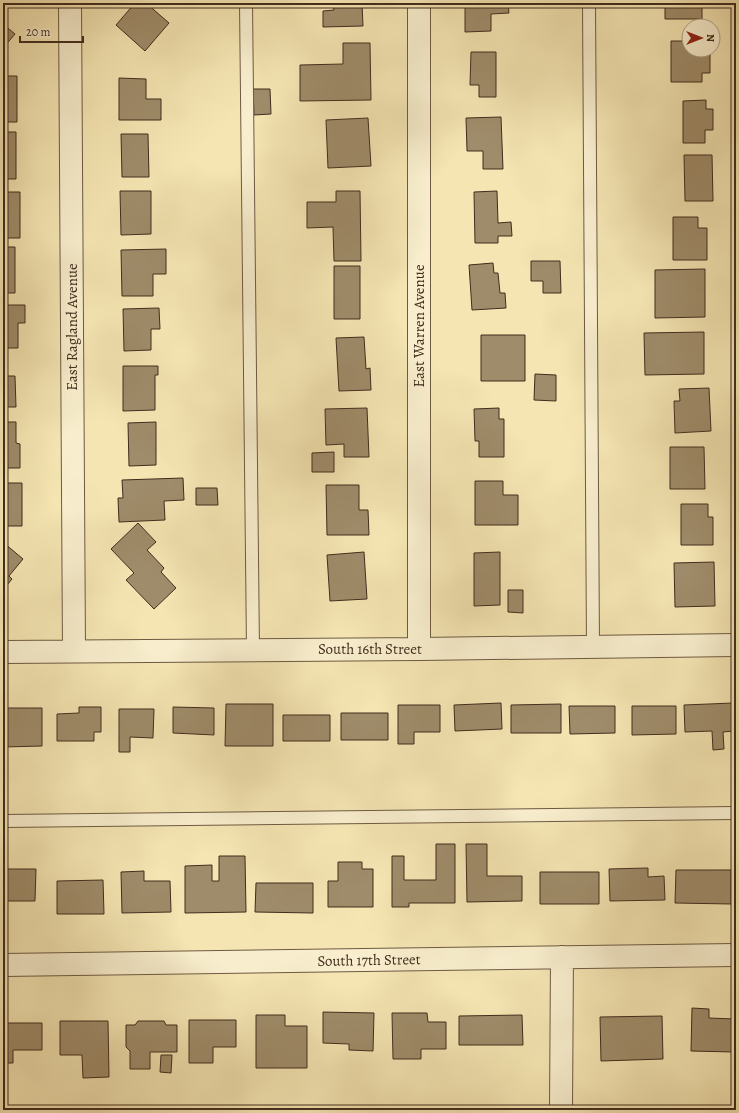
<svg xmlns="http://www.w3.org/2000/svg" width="739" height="1113" viewBox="0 0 739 1113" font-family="Alegreya,serif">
<rect width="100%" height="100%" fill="#f4e5b2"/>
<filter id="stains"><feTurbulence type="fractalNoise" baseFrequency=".005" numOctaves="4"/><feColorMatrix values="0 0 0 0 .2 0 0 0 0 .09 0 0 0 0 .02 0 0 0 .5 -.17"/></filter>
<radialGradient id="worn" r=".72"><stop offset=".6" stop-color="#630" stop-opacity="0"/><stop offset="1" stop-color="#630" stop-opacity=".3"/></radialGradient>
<path fill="#9f8c6a" stroke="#422c1d" d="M135,3H146L169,23L145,51L116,25Z
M333,3H362L363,26L323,27V11L334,10Z
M465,3H508L509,13L491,14V31L465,32Z
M665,3H702V19H665Z
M3,24L15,34L3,48Z
M671,41H689V50H701V52H710V73H702V82H671Z
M343,43H370L371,100L300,101V65L343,64Z
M471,52H496V97H479V85H470Z
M3,76H17V122H3Z
M119,78L146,79V99H161V120H119Z
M253,89H270L271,114L254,115Z
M706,100V109H713V130H705V143H683V101Z
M501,117L503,169H483V151H467L466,118Z
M368,118L371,166L328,168L326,120Z
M3,132H16V179H3Z
M121,134H148L149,177H122Z
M684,155H712L713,201H685Z
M120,191H151V234L121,235Z
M336,191H360L361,261H334L333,227L307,228V202H336Z
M497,191L498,223L511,222L512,236H498V243H475L474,192Z
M3,192H20V238H3Z
M673,217H698V228H707V260H673Z
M3,247H15V293H3Z
M166,249V274H153V296H122L121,250Z
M531,261H560L561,293H543V281H531Z
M493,263L494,273H498L500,293H505L506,308L472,310L469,265Z
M334,266H360V319H334Z
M705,269V317L655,318V270Z
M3,305H25V323H18V348H3Z
M159,308L160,329H151V350L124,351L123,309Z
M704,332V374L645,375L644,333Z
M481,335H525V381H481Z
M364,337L366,369L370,368L371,390L339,391L336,338Z
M3,362H7V376H15L16,407H3Z
M123,366H158V375H155V410L123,411Z
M535,374L556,375V401L534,400Z
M709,388L711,431L675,433L674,401H680L679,389Z
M367,408L369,457H344V444L326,445L325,409Z
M499,408V419H504V457H479V441H475L474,409Z
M3,422H16V443L20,444V468H3Z
M156,422V465L129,466L128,423Z
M670,447H704L705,489H670Z
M334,452V472H312V453Z
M183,478L184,500L164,501L165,520L119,522L118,498H123L122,480Z
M475,481H503V495H518V525H475Z
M3,483H22V526H3Z
M326,485H359V510H368L369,535H327Z
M196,488H217L218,505H196Z
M681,504H708V517H713V545H681Z
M138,523L156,542L147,550L164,568L161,572L176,588L154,609L126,580L134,573L111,549Z
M4,543L23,559L9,576L12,579L3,590V544Z
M364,552L367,599L330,601L327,555Z
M500,552V605L474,606V553Z
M714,562L715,606L675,607L674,563Z
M508,590H523V613L508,612Z
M501,703L502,729L455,731L454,705Z
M733,703L734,731L723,732L724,749L713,750L712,731L685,732L684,705Z
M226,704H273V746H225Z
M561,704V733H511V705Z
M398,705H440V732H414V744H398Z
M569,706H615V733L570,734Z
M632,706H676V734L632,735Z
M79,707H101V732H94V741H57V714L79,713Z
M173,707L214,708V735L173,733Z
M3,708H42V746L3,747Z
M119,709H154L153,738L130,737V752H119Z
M341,713H388V740H341Z
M283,715H330V741H283Z
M436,844H455V903H409V907H392V856H404V880H436Z
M466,844H487V876H522V901L467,902Z
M219,856H245L246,912L185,913V866L212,865V881H219Z
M338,862H362V869H373V907H328V881H338Z
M648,868V877L664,876L665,900L610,901L609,869Z
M3,869H36L35,901H3Z
M676,870H731V904L675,903Z
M144,871V881H170L171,912L122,913L121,872Z
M540,872H599V904H540Z
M103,880L104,914H57V881Z
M256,883H313V913L255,912Z
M692,1008L709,1009V1018L735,1019L734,1052L691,1051Z
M323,1012L374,1013L373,1051L349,1050V1044L323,1043Z
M392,1013H427L428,1022H446V1049H421V1059H393Z
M256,1015H285V1026H307V1068H256Z
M522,1015L523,1045H459V1016Z
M662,1016L663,1059L601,1061L600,1017Z
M189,1020H236V1047H213V1063H189Z
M60,1021H108L109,1077L83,1078L82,1055H60Z
M138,1021H164L166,1025H177V1052H150V1069H130V1051L126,1047V1025H135Z
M3,1023H42V1050H13V1063H3Z
M161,1055H172L171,1073L160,1072Z"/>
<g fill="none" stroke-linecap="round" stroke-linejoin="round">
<defs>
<path id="service" d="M246,3L253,650
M589,3L593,647
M3,821L736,813"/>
<path id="minor" d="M70,3L74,651
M419,3V649
M3,652L419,649L736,645
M3,965L736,955
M561,1110L562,957"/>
</defs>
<use href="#service" stroke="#6e5a42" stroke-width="14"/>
<use href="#minor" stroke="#6e5a42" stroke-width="24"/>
<use href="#service" stroke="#f8eecd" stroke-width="12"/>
<use href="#minor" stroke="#f8eecd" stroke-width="22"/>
</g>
<g text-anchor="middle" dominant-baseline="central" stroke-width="3" stroke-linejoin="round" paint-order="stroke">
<g font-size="15" fill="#422c1d" stroke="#f8eecd">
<text transform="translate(419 326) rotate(-90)">East Warren Avenue</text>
<text transform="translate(72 327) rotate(-90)">East Ragland Avenue</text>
<text x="370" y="649">South 16th Street</text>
<text transform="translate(369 960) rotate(-1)">South 17th Street</text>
</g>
</g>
<rect width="739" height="1113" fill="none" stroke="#f4e5b2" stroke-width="16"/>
<rect x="4" y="4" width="731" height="1105" fill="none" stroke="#422c1d" stroke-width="2"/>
<rect x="8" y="8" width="723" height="1097" fill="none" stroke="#422c1d"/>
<g transform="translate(701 38) rotate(90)"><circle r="19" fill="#f8eecd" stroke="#afa087"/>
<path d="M0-3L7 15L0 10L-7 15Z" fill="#8f2418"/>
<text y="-6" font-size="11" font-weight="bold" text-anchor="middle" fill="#422c1d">N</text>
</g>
<path d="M20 36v6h63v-6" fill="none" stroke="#422c1d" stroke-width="2"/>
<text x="26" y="36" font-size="12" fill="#422c1d" stroke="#f8eecd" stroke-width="3" paint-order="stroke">20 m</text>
<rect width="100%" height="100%" filter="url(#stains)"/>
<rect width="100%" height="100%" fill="url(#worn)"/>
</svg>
